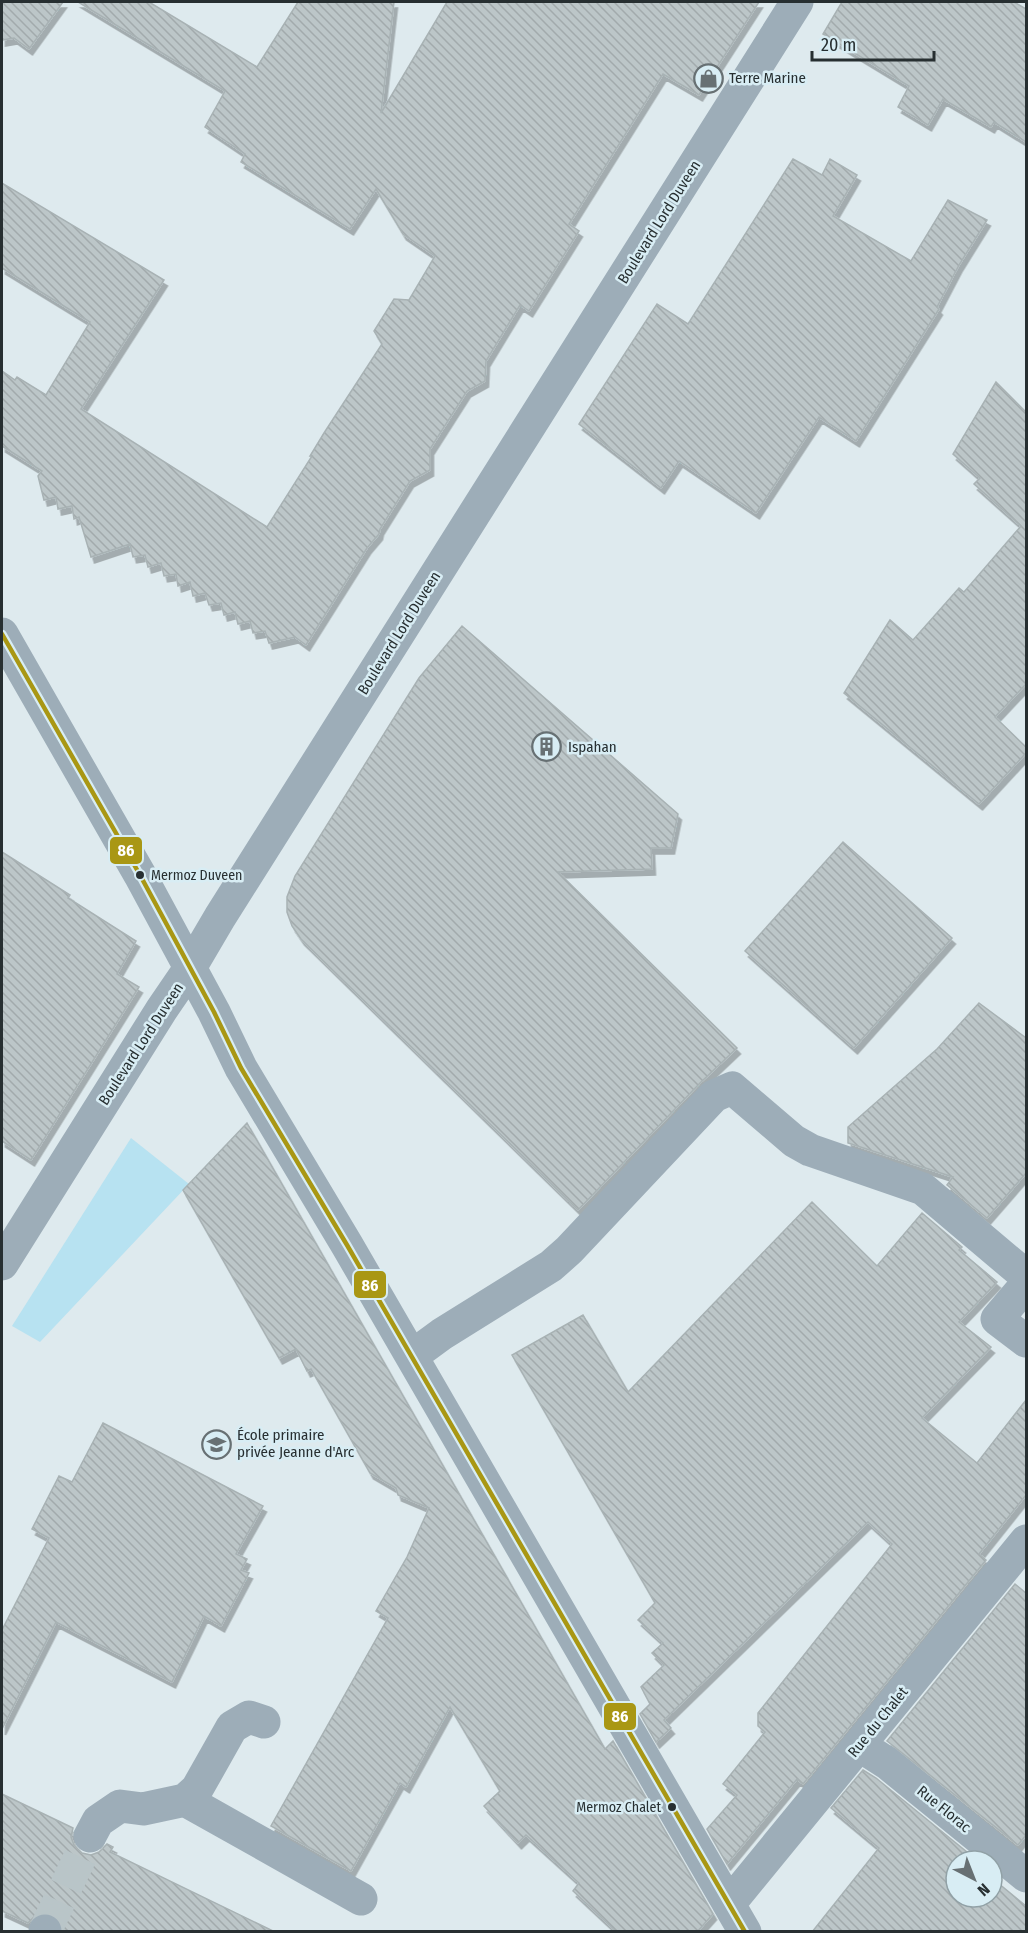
<svg xmlns="http://www.w3.org/2000/svg" width="1028" height="1933" viewBox="0 0 1028 1933" font-family="'Fira Sans Condensed',sans-serif">
<defs>
<pattern id="building-back-hatch" width="6" height="6" patternUnits="userSpaceOnUse" patternTransform="scale(1.5)"><rect width="6" height="6" fill="#bcc6c8"/><path d="M-1 5l2 2M0 0l6 6M5-1l2 2" fill="none" stroke="#a2aaac"/></pattern>
<filter id="shadow"><feDropShadow dx="3.5" dy="6" stdDeviation="0" flood-color="#0004"/></filter>
</defs>
<rect width="100%" height="100%" fill="#deeaee"/>
<path fill="#b7e2f1" d="M131,1138L189,1184L40,1342L12,1326Z"/>
<path fill="url(#building-back-hatch)" stroke="#a8b2b4" stroke-width="1.5" filter="url(#shadow)" d="M2,2H63L29,49L14,38L2,40Z
M78,2H149L257,67L298,2H394L381,113L447,2H759L699,95L663,74L569,224L579,231L529,311L520,305L486,361L485,381L467,391L430,449V470L410,481L380,529L379,534L367,548L306,645L295,637L269,643L265,631L253,633L250,621L238,624L235,612L224,615L221,603L209,605L205,593L193,596L190,582L178,586L176,574L164,576L161,563L148,567L145,555L133,557L130,544L91,557L79,517L74,519L72,506L58,509L56,497L44,500L38,476L42,471L2,446V371L15,380L17,377L46,395L90,322L2,268V183L164,280L81,409L267,527L312,456H310L324,433L382,344L374,331L394,299L409,300L435,256L403,234L376,189L350,229L241,162L245,154L205,127L225,91Z
M842,2H1014L1026,9V142L994,122L991,127L943,99L928,125L898,107L909,86L823,34Z
M793,159L822,175L830,159L857,175L833,216L911,261L948,200L987,220L959,265L937,307L939,309L856,441L819,417L756,513L679,461L661,488L579,424L657,304L688,324Z
M996,382L1026,412V684L995,717L1026,747V753L979,804L844,693L890,620L913,640L959,588L964,592L1021,526L974,484L980,478L953,454Z
M462,626L678,814L671,848H651L652,869L558,872L737,1048L700,1083L578,1210L301,939L292,926L287,912V897L295,876L419,678Z
M843,842L952,938L854,1048L745,951Z
M2,852L70,895L68,898L136,941L117,974L139,987L31,1160L2,1141Z
M979,1003L1026,1038V1173L987,1218L947,1185L953,1177L848,1143V1127L937,1049Z
M247,1123L605,1749L613,1741L713,1914L697,1932H617L573,1891L579,1883L526,1835L518,1843L484,1806L500,1791L450,1707L406,1787L400,1783L351,1871L271,1826L388,1618L376,1611L407,1557L429,1508L398,1495L396,1488L370,1473L311,1369L307,1371L296,1349L279,1358L183,1190Z
M812,1202L877,1266L922,1213L962,1247L959,1250L997,1282L959,1322L991,1347L922,1418L977,1463L1026,1400V1495L979,1554L986,1560L803,1784L797,1779L727,1864L707,1829L737,1795L723,1784L765,1732L758,1726V1713L892,1544L868,1522L664,1720L671,1728L656,1742L640,1714L650,1704L641,1687L664,1665L652,1653L663,1643L638,1620L655,1603L512,1355L583,1315L628,1392Z
M103,1423L263,1506L236,1554L247,1559L241,1570L249,1573L221,1626L204,1616L172,1682L56,1622L2,1729V1630L49,1538L32,1529L59,1476L72,1482Z
M1015,1584L1026,1593V1835L1018,1845L887,1741Z
M863,1770L876,1778L978,1861H956V1897H992V1878L1026,1906V1932H812L879,1848L831,1808Z
M2,1794L73,1828L71,1837L74,1845L82,1853L91,1855L99,1852L107,1844L113,1847L110,1852L275,1932H64L61,1921L54,1915L46,1912L36,1915L28,1923L2,1911Z"/>
<g fill="none" stroke-linecap="round" stroke-linejoin="round">
<path stroke="#b9c5c8" stroke-width="33" stroke-dasharray="33 16" stroke-linecap="butt" d="M45,1931L90,1836"/>
<path stroke="#9dadb8" stroke-width="33" d="M2,634L140,875L214,1012L241,1068L347,1245L745,1932
M2,1264L162,1009L190,968L220,917L797,2
M1026,1285L997,1319L1026,1341
M412,1356L442,1334L551,1266L569,1250L714,1096L732,1088L794,1141L810,1150L923,1189L1026,1276
M859,1745L887,1763L1026,1876
M185,1800L361,1899
M90,1836L98,1821L120,1806L143,1809L185,1800L197,1789L232,1727L249,1717L264,1722
M729,1904L1026,1541
M45,1932V1931"/>
<defs>
<path id="bus-1" d="M2,634L140,875L214,1012L241,1068L347,1245L745,1932"/>
</defs>
<use href="#bus-1" stroke="#d8edf4" stroke-width="9"/>
<use href="#bus-1" stroke="#a99714" stroke-width="4.5"/>
</g>
<defs>
<symbol id="shop-ring" viewBox="-11 -11 22 22"><circle r="9.5" fill="#d8edf4" stroke="#677073" stroke-width="1.5"/><path d="M-5-2.5h2.3a2.7 3.5 0 0 1 5.4 0H5L5.5 6h-11ZM-1.5-2.5h3a1.5 2.3 0 0 0-3 0Z" fill="#677073"/></symbol>
<symbol id="building-ring" viewBox="-11 -11 22 22"><circle r="9.5" fill="#d8edf4" stroke="#677073" stroke-width="1.5"/><path d="M-4-6H4V6H1V3H-1V6H-4ZM-2.5-4.3h1.7v1.8h-1.7ZM.8-4.3h1.7v1.8H.8ZM-2.5-1h1.7V.8h-1.7ZM.8-1h1.7V.8H.8Z" fill="#677073"/></symbol>
<symbol id="school-ring" viewBox="-11 -11 22 22"><circle r="9.5" fill="#d8edf4" stroke="#677073" stroke-width="1.5"/><path d="M0-5L7-2L0 1L-7-2ZM-4 1L0 2.5L4 1V4Q0 6-4 4Z" fill="#677073"/></symbol>
</defs>
<g fill-rule="evenodd">
<use href="#shop-ring" x="692" y="62" width="33" height="33"/>
<use href="#building-ring" x="530" y="730" width="33" height="33"/>
<use href="#school-ring" x="200" y="1428" width="33" height="33"/>
</g>
<g fill="#272f31" stroke="#d8edf4" stroke-width="2">
<circle cx="140" cy="875" r="5"/>
<circle cx="672" cy="1807" r="5"/>
</g>
<g text-anchor="middle" dominant-baseline="central" stroke-width="5" stroke-linejoin="round" paint-order="stroke">
<g font-size="14" fill="#272f31" stroke="#d8edf4" text-anchor="start">
<text x="151" y="875">Mermoz Duveen</text>
<text x="661" y="1807" text-anchor="end">Mermoz Chalet</text>
</g>
<g font-size="15" fill="#272f31" stroke="#d8edf4" text-anchor="start">
<text x="729" y="78">Terre Marine</text>
<text x="568" y="747">Ispahan</text>
<text x="237" y="1435">École primaire<tspan x="237" dy="17">privée Jeanne d'Arc</tspan></text>
</g>
<g font-size="15" fill="#272f31" stroke="#d8edf4">
<text transform="translate(659 222) rotate(-58)">Boulevard Lord Duveen</text>
<text transform="translate(399 633) rotate(-58)">Boulevard Lord Duveen</text>
<text transform="translate(141 1044) rotate(-57)">Boulevard Lord Duveen</text>
<text transform="translate(878 1722) rotate(-51)">Rue du Chalet</text>
<text transform="translate(944 1809) rotate(39)">Rue Florac</text>
</g>
</g>
<g stroke="#d8edf4" stroke-width="2">
<rect x="109" y="836" width="34" height="29" rx="6" fill="#a99714"/>
<rect x="353" y="1270" width="34" height="29" rx="6" fill="#a99714"/>
<rect x="603" y="1702" width="34" height="29" rx="6" fill="#a99714"/>
</g>
<g font-size="16" text-anchor="middle" font-weight="bold" fill="#fff">
<text x="126" y="856">86</text>
<text x="370" y="1291">86</text>
<text x="620" y="1722">86</text>
</g>
<rect width="1028" height="1933" fill="none" stroke="#272f31" stroke-width="6"/>
<g transform="translate(974 1879) rotate(138)"><circle r="28" fill="#d8edf4" stroke="#91a1a6" stroke-width="1.5"/>
<path d="M0-4.5L10 22L0 15L-10 22Z" fill="#677073"/>
<text y="-9" font-size="16" font-weight="bold" text-anchor="middle" fill="#272f31">N</text>
</g>
<path d="M812 51v9h122v-9" fill="none" stroke="#272f31" stroke-width="3"/>
<text x="821" y="51" font-size="18" fill="#272f31" stroke="#d8edf4" stroke-width="4.5" paint-order="stroke">20 m</text>
</svg>
